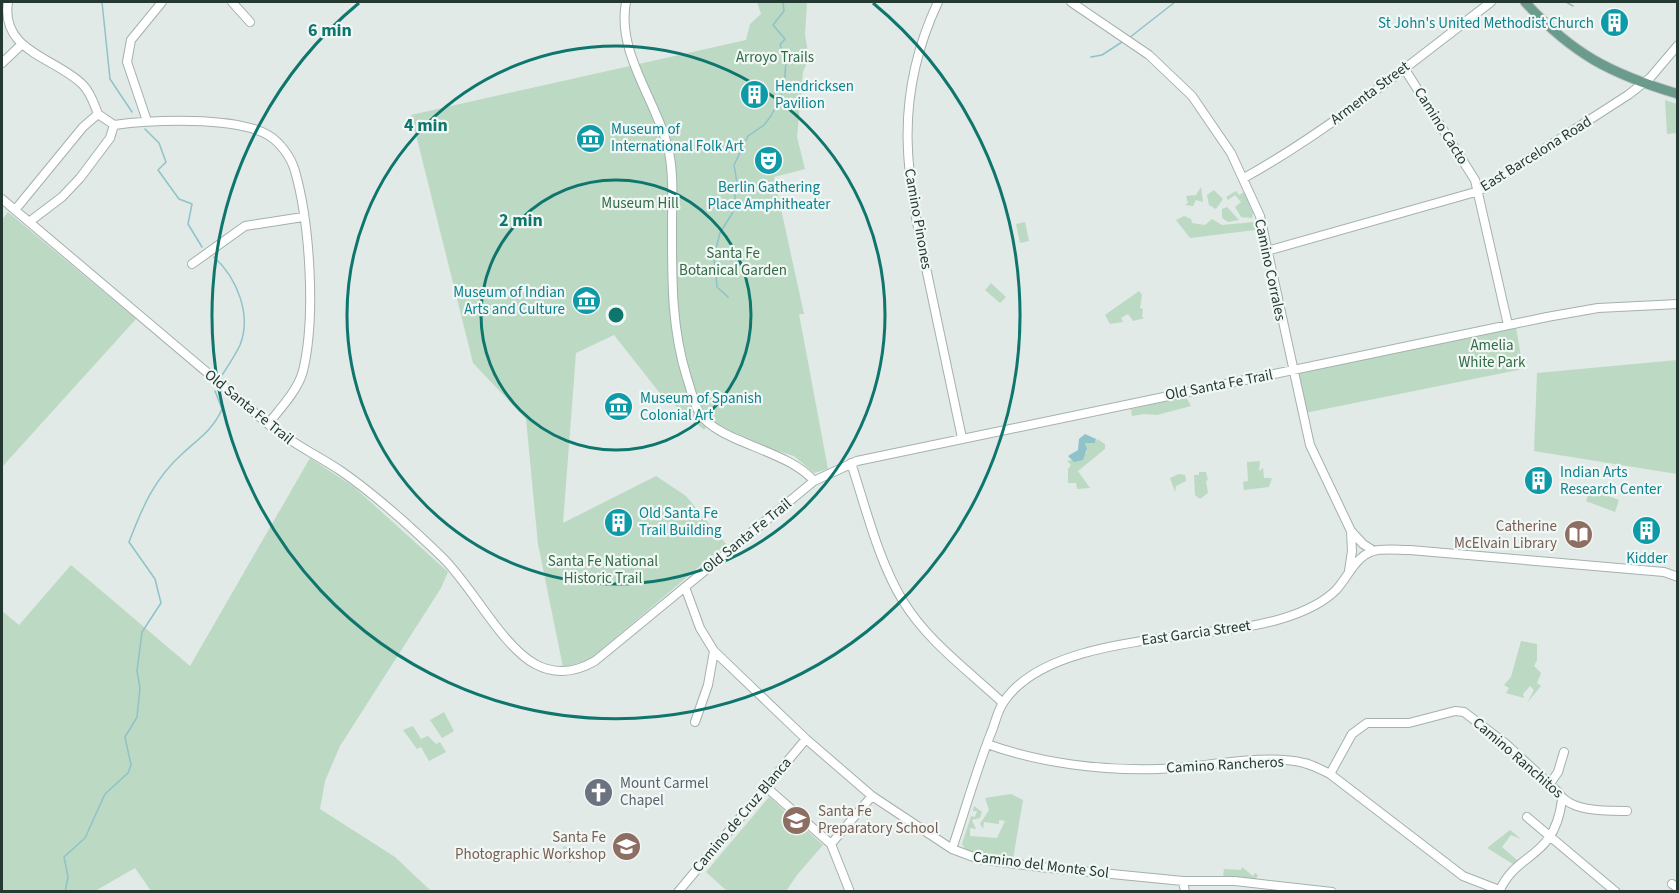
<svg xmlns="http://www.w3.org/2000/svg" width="1679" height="893" viewBox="0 0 1679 893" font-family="'Source Sans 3',sans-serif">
<rect width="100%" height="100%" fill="#e1eae6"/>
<path fill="#bcd9c3" d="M757,2H807L805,35L809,58L803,72L797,137L805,169L774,177L804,314H799L828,469L814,473L794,456L758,445L711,421L704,430L659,392L614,335L576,353L563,523L656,476L686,496L726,544L589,660L563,667L538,544L526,419L473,363L411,115L746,40L750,24L761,14Z
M1665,100L1677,104V133L1667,134Z
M1201,187L1203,202L1196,200L1193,206L1185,205L1188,203L1186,196L1196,195Z
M1214,190L1223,199L1216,209L1209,205L1207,195Z
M1236,191L1239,195L1244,192L1253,213L1252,218L1241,217L1235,207L1241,202L1235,195L1228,200L1226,197Z
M1227,207L1239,220L1228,222L1222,218V209Z
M8,212L136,319L2,467V220Z
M1184,216L1191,219L1192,223L1205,225L1212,219L1222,225L1254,222L1255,230L1190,238L1176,220Z
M1025,222L1029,241L1020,243L1016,224Z
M991,283L1006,297L1000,303L985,290Z
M1139,291L1142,295L1140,308L1143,309L1142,317L1145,318L1133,321L1128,314L1121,318L1123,322L1110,324L1105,315Z
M1516,327L1523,369L1305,413L1297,377L1299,372Z
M1677,360V474L1534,451L1537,373Z
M1186,397L1191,406L1157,415L1144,414L1132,416L1131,409Z
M1097,439L1105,444V449L1078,471L1090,488L1077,489L1076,483H1068V469L1071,465L1067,461L1082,458L1087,452L1085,443H1095Z
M310,458L354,487L448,572L441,588L340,746L325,781L320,809L395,857L431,891H151L135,868L95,891H2V611L19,625L71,565L190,666Z
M1260,461L1259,471L1263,468L1264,478H1272L1269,487L1244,490L1243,482L1248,481L1247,462Z
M1199,472H1206L1208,480L1206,481L1208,493L1200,499L1195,495L1194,475H1199Z
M1179,474L1185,475L1186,481L1176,486L1175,492L1170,478Z
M1590,489L1619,500L1615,512L1586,501Z
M1521,641L1537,644V660L1534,666L1541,673L1537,683L1541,686L1527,703L1534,690L1530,686L1523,694L1524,698L1506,693L1509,688L1504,685L1511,677Z
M444,712L454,731L442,738L430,720Z
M413,726L421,739L428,736L436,744L440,742L446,752L429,761L421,747L417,749L403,730Z
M1011,794L1023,800L1013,859L1005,858V855H1000L999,858L968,854L962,844L971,816L975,817L977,811H973L974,806L982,812L980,818L972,820L976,829L970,828V836L997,838L1005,821L999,820V824L984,822L983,829L980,824L989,810L985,798Z
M769,797L823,845L797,875L786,891H727L706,872Z
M1510,830L1521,839L1511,835L1502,847L1517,860L1523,856L1526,858L1516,866L1487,848Z
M564,846L579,853L570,863L559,855Z
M1242,867L1253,876L1255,873L1258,875L1256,879L1223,877L1224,869L1241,870Z"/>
<path fill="#8fc2c9" d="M1085,434L1096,439L1095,443H1085L1087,449L1083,460L1074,462L1068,456L1078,450L1079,439Z"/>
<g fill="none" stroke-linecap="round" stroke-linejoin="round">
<path stroke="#8fc2c9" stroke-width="1.5" d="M102,2L110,79L132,112
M1566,2L1573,6
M1129,38L1175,2
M1091,57L1102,55L1122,42
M145,129L159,143L166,162L158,170L179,199L192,204L188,224L202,247
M214,257C237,278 252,315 240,345C235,356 227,367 221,377
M728,297L717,287L714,257L720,233L733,212L737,183L734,165L748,136L764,125L771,116L784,90L786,60L780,45L785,39L773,25L784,11L783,2
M65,892L68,877L64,857L85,838L105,794L128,773L131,765L125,737L137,717L140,688L137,671L142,632L161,603L155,579L129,542C142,508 154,479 182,454C198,439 213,430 222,409L215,391"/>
<defs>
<path id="minor" d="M8,2C0,52 57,58 83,85C91,93 94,104 98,114
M232,2L250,22
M626,2C616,54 658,102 669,152C674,176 672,201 672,225C672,277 671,327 687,378C691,389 693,402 699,412C717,443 787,449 814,481
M938,2C891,102 907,178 929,282C940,334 951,386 962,438
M1071,2L1149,55L1192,96L1231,153L1260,216L1310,445L1351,531L1363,544L1374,551
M2,63L20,46
M1404,68L1475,180L1508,325
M98,114L114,125
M147,121L127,62L131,40L162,2
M114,125C152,120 235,116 268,135C280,142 291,157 295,171C310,224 316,317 303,371C298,390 280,409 268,424
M1244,178C1332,129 1411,63 1491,2
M2,199L268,424C291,443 317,455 341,471C377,496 411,527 442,557C472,586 501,645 535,664C555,675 576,672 595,661L814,481L857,461L1547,317L1598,308L1678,304
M15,210L83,127L98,114
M29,222L62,197L80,178L110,138L114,125
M1267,251L1479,191L1628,95L1650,78L1678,45
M192,264L245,226L303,217
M851,463C866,508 878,560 903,601C928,642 969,671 1003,703
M1349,571L1352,551L1351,531
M685,587L700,628L714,651L806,739L872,796L952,849L979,859L1040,867L1183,881H1235L1332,892
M695,722L708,685L714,651
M987,744C1040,763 1102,771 1158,769C1201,768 1265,753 1304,763C1313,765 1322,770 1330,774L1463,876L1499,890
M1330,774L1352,734L1367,723H1409L1455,711L1464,712L1506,744L1558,792C1570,812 1605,811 1627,811
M1549,785L1558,772L1564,752
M766,787L831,844L850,892
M1527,817L1616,892
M831,844L872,796
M952,849C965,811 976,771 991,733C995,724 997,712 1003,703C1049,631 1209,642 1284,618C1303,612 1322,604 1336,590C1348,577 1355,557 1373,551C1383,548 1399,550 1410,550L1664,572L1678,577
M1183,881L1185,892
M1672,884L1678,888
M678,892L806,739
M1499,892C1517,850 1554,861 1562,800"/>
<path id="major" d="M1525,2C1572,54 1611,74 1678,94"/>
</defs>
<use href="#minor" stroke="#a4b1ac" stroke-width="10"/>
<use href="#major" stroke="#bdc4c2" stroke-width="11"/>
<use href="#minor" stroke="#fff" stroke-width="8"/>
<use href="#major" stroke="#6a9b8d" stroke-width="9"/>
</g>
<g fill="none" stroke="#0f766e" stroke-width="3">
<circle cx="616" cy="315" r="135"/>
<circle cx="616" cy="315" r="269"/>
<path d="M873 3A404 404 0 1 1 359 3"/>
</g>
<defs>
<symbol id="building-disc" viewBox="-11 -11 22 22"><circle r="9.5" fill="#0f9aa8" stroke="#f1f7f4"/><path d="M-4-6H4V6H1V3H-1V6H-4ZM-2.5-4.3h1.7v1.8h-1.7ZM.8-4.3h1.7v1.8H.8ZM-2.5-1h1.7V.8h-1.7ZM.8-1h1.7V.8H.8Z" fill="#fff"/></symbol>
<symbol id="museum-disc" viewBox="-11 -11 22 22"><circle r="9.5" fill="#0f9aa8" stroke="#f1f7f4"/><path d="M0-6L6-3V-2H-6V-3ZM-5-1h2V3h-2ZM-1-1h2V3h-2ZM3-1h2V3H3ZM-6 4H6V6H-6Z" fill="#fff"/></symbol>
<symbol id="theatre-disc" viewBox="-11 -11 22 22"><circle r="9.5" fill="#0f9aa8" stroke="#f1f7f4"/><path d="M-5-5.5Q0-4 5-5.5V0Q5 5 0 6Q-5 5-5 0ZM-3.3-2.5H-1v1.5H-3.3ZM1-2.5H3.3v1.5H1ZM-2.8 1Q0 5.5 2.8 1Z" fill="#fff"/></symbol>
<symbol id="library-disc" viewBox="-11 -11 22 22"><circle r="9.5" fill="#8d6e63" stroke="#f1f7f4"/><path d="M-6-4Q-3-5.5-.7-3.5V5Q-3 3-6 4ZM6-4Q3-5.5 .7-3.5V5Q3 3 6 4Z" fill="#fff"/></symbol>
<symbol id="church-disc" viewBox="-11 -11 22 22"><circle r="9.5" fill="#6b7280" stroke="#f1f7f4"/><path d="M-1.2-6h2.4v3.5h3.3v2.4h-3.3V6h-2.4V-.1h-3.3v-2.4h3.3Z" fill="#fff"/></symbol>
<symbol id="school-disc" viewBox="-11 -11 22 22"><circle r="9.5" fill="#8d6e63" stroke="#f1f7f4"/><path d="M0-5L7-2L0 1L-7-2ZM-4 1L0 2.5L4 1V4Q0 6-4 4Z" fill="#fff"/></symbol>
</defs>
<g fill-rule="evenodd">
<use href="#building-disc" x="1598" y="6" width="33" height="33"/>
<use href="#building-disc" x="738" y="78" width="33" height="33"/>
<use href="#museum-disc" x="574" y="122" width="33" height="33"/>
<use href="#theatre-disc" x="752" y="144" width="33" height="33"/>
<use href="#museum-disc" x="570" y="284" width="33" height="33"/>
<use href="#museum-disc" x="602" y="390" width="33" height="33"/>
<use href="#building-disc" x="1522" y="464" width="33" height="33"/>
<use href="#building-disc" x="602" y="506" width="33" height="33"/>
<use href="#building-disc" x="1630" y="514" width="33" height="33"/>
<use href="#library-disc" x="1562" y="518" width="33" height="33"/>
<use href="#church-disc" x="582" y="776" width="33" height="33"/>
<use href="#school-disc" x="780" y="804" width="33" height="33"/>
<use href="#school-disc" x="610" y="830" width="33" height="33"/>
</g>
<g text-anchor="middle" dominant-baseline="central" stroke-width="4.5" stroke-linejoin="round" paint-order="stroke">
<g font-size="15" fill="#0d838f" stroke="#f1f7f4" text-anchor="start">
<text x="1594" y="23" text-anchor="end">St John's United Methodist Church</text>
<text x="775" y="86">Hendricksen<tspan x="775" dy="17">Pavilion</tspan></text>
<text x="611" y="129">Museum of<tspan x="611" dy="17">International Folk Art</tspan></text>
<text x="769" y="187" text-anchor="middle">Berlin Gathering<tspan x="769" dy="17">Place Amphitheater</tspan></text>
<text x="565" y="292" text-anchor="end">Museum of Indian<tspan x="565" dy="17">Arts and Culture</tspan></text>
<text x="640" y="398">Museum of Spanish<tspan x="640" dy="17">Colonial Art</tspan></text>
<text x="1560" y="472">Indian Arts<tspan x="1560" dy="17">Research Center</tspan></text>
<text x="639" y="513">Old Santa Fe<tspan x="639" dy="17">Trail Building</tspan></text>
<text x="1647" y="558" text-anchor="middle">Kidder</text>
</g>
<g font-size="15" fill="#326b46" stroke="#f1f7f4">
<text x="775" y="57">Arroyo Trails</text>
<text x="640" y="203">Museum Hill</text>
<text x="733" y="253">Santa Fe<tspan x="733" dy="17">Botanical Garden</tspan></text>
<text x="1492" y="345">Amelia<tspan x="1492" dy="17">White Park</tspan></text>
<text x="603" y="561">Santa Fe National<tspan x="603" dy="17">Historic Trail</tspan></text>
</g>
<g font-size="15" fill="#233932" stroke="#f1f7f4">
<text transform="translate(1370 93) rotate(-37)">Armenta Street</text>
<text transform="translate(1441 126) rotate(58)">Camino Cacto</text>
<text transform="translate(1536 154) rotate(-32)">East Barcelona Road</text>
<text transform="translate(918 219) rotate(80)">Camino Pinones</text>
<text transform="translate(1270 270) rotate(78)">Camino Corrales</text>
<text transform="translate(1219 385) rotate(-11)">Old Santa Fe Trail</text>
<text transform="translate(249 407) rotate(39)">Old Santa Fe Trail</text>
<text transform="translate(747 536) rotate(-39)">Old Santa Fe Trail</text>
<text transform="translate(1196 633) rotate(-8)">East Garcia Street</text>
<text transform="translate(1518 758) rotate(41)">Camino Ranchitos</text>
<text transform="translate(1225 765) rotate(-3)">Camino Rancheros</text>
<text transform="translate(742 815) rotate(-50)">Camino de Cruz Blanca</text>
<text transform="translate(1041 865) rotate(7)">Camino del Monte Sol</text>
</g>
<g font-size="15" fill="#785e54" stroke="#f1f7f4" text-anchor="end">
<text x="1557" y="526">Catherine<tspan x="1557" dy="17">McElvain Library</tspan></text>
<text x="818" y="811" text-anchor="start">Santa Fe<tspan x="818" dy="17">Preparatory School</tspan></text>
<text x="606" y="837">Santa Fe<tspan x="606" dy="17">Photographic Workshop</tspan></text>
</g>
<g font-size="15" fill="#5b616d" stroke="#f1f7f4" text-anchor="start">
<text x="620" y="783">Mount Carmel<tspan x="620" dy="17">Chapel</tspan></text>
</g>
</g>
<circle cx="616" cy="315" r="9" fill="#0f766e" stroke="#f1f7f4" stroke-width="3"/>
<g font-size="18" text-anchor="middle" font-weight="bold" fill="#0f766e" stroke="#f1f7f4" stroke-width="4.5" stroke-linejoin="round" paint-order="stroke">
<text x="330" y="36">6 min</text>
<text x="426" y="131">4 min</text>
<text x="521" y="226">2 min</text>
</g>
<rect width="1679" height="893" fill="none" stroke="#233932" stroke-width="6"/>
</svg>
